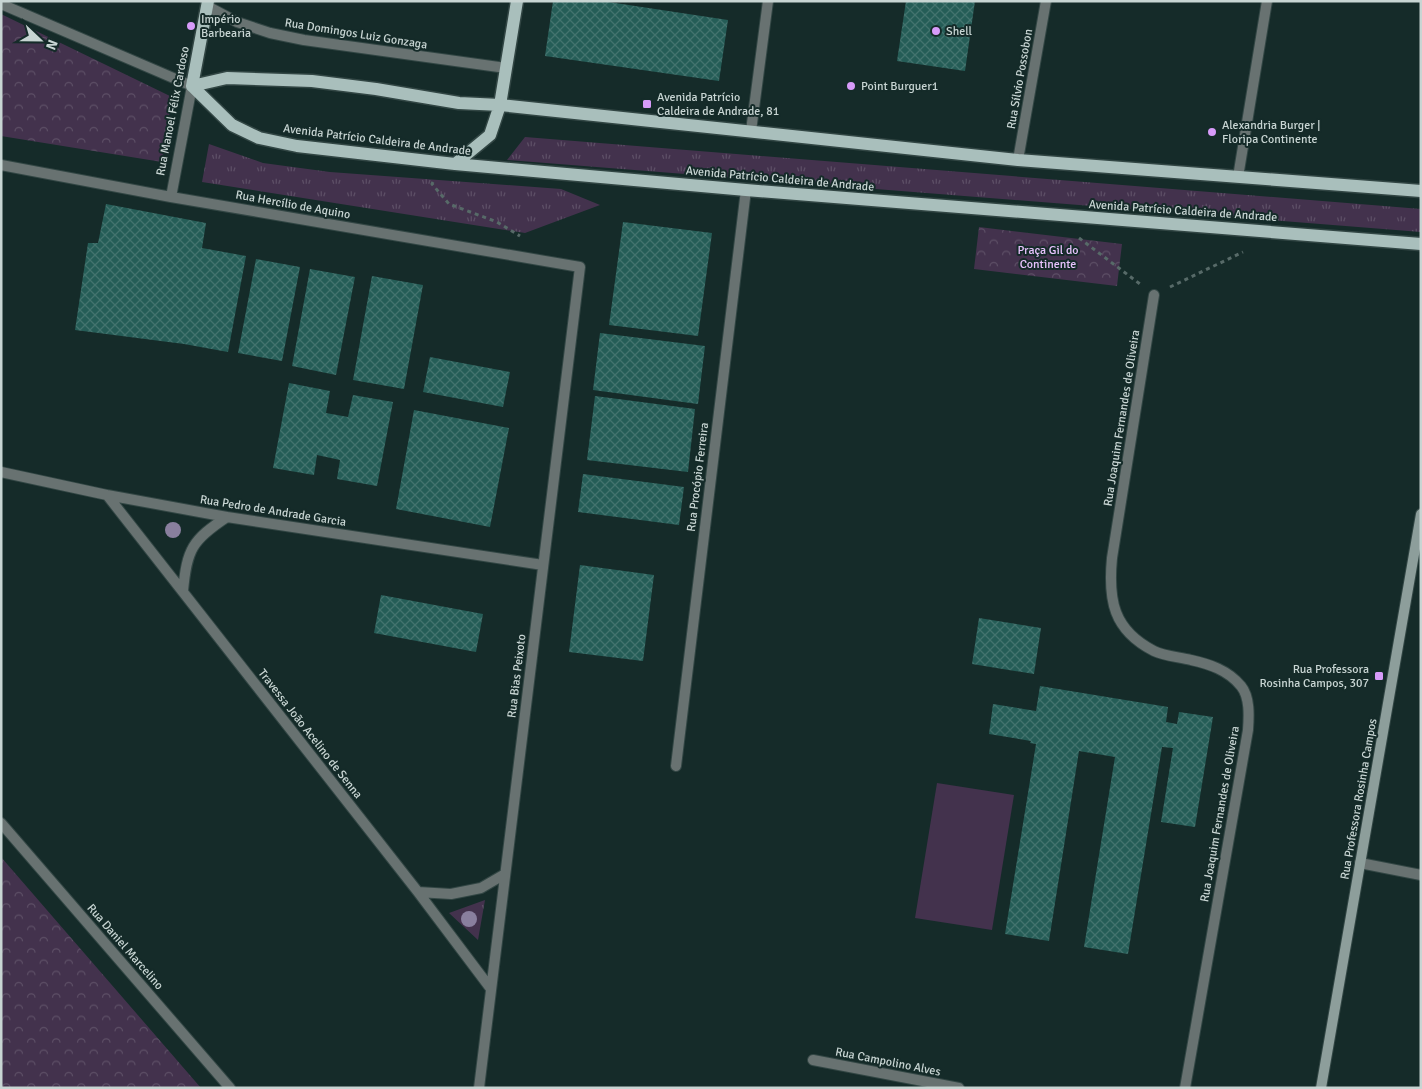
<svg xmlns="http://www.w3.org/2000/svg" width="1422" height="1089" viewBox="0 0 1422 1089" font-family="Signika,sans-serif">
<defs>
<pattern id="grass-tufts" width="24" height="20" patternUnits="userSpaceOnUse" patternTransform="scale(1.25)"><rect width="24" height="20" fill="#43324d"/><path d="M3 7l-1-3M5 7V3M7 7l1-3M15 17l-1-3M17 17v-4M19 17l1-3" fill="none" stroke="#5d4f66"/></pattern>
<pattern id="forest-crowns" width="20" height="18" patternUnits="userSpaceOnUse" patternTransform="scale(1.25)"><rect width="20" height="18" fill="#43324d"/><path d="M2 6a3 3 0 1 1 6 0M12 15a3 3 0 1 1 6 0" fill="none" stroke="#5d4f66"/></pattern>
<pattern id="building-cross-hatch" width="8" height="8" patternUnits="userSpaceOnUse" patternTransform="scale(1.25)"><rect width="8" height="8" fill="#255d57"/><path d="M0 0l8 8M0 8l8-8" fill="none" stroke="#43736e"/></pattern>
</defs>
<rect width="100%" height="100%" fill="#152b29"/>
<path fill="url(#grass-tufts)" d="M525,137L1421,209V232L507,160Z
M209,144L263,163L330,172L561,189L600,205L525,233L202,182Z
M485,900L478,940L449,913Z"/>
<path fill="url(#forest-crowns)" d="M1,14L172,97L162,162L1,136Z
M979,227L1122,244L1117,286L974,269Z
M1,857L201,1088H1Z"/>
<path fill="#43324d" d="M937,783L1014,795L992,930L915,918Z"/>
<path fill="url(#building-cross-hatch)" d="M553,1H602L728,20L719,81L545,56Z
M906,1H975L965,71L897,61Z
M106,204L206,223L202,248L246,256L228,352L184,344L75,330L88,243H98Z
M623,222L712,233L698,336L609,325Z
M256,259L300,267L282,361L238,353Z
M310,269L355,277L336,375L292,366Z
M372,276L423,285L404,389L353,380Z
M600,333L705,346L698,404L593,390Z
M430,357L510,372L503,407L423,392Z
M289,383L330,391L326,413L348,417L353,395L393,402L377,486L337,479L340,460L317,455L314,475L273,468Z
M595,396L695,409L688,472L587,460Z
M414,410L509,428L490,527L396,509Z
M583,474L684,487L679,525L578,512Z
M580,565L654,575L643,661L569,652Z
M381,595L483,614L476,652L374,633Z
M979,618L1041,628L1034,674L972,664Z
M1040,686L1168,707L1166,722L1177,724L1179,712L1213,717L1195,827L1161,822L1173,748L1162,747L1128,954L1084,947L1115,757L1079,751L1049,941L1005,934L1036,744L1030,743L1031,741L989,734L993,704L1036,711Z"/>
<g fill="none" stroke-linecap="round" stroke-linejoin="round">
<defs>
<path id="lane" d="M676,766L746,190"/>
<path id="street" d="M1,4L192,86L171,197
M207,6L237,22L270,33L304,40L506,68
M751,131L768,1
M1018,160L1046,1
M1,165L171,197L580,267L479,1088
M1238,177L1267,1
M1154,295L1112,558C1108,600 1113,630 1154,651C1164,656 1179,657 1191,660C1209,664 1228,670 1241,686C1250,697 1249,716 1248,730L1185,1088
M1,472L107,495L227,517L543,565
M107,495L418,892L491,989
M183,591C187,549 192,540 227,517
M1,823L230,1088
M1360,863L1421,875
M418,892L451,894L481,888L505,874
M813,1060L959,1088"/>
<path id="secondary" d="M1321,1088L1421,514"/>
<path id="primary" d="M192,86L232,125L259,138L297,146L455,164L746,190L1421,244
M192,86L227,78L312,81L376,89L459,103L500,105L1018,160L1421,191
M192,86L208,1
M455,164L490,135L500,105L517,1"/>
</defs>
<use href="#lane" stroke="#324644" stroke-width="12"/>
<use href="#street" stroke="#324644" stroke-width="12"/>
<use href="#secondary" stroke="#324644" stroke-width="12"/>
<use href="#primary" stroke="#324644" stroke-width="15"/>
<path stroke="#576a68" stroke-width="3" stroke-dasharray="4 4" stroke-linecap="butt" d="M433,182L432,184L449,204L497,222L520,236
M1079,238L1140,284
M1170,287L1243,252"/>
<use href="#lane" stroke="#687271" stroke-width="10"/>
<use href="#street" stroke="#687271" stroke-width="10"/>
<use href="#secondary" stroke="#8d9e9b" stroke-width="10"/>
<use href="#primary" stroke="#a9bfbc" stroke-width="12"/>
</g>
<g fill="#897f9e">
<circle cx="173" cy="530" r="8"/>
<circle cx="469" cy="919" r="8"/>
</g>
<g fill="#d79bf9" stroke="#152b29" stroke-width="2">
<circle cx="191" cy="26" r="5"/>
<circle cx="936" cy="31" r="5"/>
<circle cx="851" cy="86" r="5"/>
<rect x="642" y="99" width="10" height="10" rx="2.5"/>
<circle cx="1212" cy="132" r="5"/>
<rect x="1374" y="671" width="10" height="10" rx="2.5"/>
</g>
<g text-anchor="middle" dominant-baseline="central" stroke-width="4" stroke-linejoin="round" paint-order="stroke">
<g font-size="12" fill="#c8d5d3" stroke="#152b29" text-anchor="start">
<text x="201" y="19">Império<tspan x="201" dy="14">Barbearia</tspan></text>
<text x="946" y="31">Shell</text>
<text x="861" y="86">Point Burguer1</text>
<text x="657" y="97">Avenida Patrício<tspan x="657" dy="14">Caldeira de Andrade, 81</tspan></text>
<text x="1222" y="125">Alexandria Burger |<tspan x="1222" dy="14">Floripa Continente</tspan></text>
<text x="1369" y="669" text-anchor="end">Rua Professora<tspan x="1369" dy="14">Rosinha Campos, 307</tspan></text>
</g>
<g font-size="12" fill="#c8d5d3" stroke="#152b29">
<text transform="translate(356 34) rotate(9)">Rua Domingos Luiz Gonzaga</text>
<text transform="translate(1020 79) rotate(-80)">Rua Sílvio Possobon</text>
<text transform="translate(173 111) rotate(-79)">Rua Manoel Félix Cardoso</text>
<text transform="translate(377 140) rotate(7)">Avenida Patrício Caldeira de Andrade</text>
<text transform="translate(780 179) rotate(5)">Avenida Patrício Caldeira de Andrade</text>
<text transform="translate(293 205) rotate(10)">Rua Hercílio de Aquino</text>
<text transform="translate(1183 211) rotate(4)">Avenida Patrício Caldeira de Andrade</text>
<text transform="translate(1122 418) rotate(-81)">Rua Joaquim Fernandes de Oliveira</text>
<text transform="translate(698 477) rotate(-83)">Rua Procópio Ferreira</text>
<text transform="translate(273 511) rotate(9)">Rua Pedro de Andrade Garcia</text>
<text transform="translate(517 676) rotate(-83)">Rua Bias Peixoto</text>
<text transform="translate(310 734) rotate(52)">Travessa João Acelino de Senna</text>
<text transform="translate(1359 799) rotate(-80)">Rua Professora Rosinha Campos</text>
<text transform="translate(1220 814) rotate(-80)">Rua Joaquim Fernandes de Oliveira</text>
<text transform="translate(125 947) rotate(49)">Rua Daniel Marcelino</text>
<text transform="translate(888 1062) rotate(11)">Rua Campolino Alves</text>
</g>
<g font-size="12" fill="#e8c3fe" stroke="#152b29">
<text x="1048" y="250">Praça Gil do<tspan x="1048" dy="14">Continente</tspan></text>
</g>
</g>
<rect width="1422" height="1089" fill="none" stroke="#c8d5d3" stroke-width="5"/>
<g transform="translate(40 40) rotate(112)" stroke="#152b29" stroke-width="4" paint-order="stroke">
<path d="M0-4L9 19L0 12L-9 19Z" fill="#c8d5d3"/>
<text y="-8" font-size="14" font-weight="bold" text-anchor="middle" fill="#c8d5d3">N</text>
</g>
</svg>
